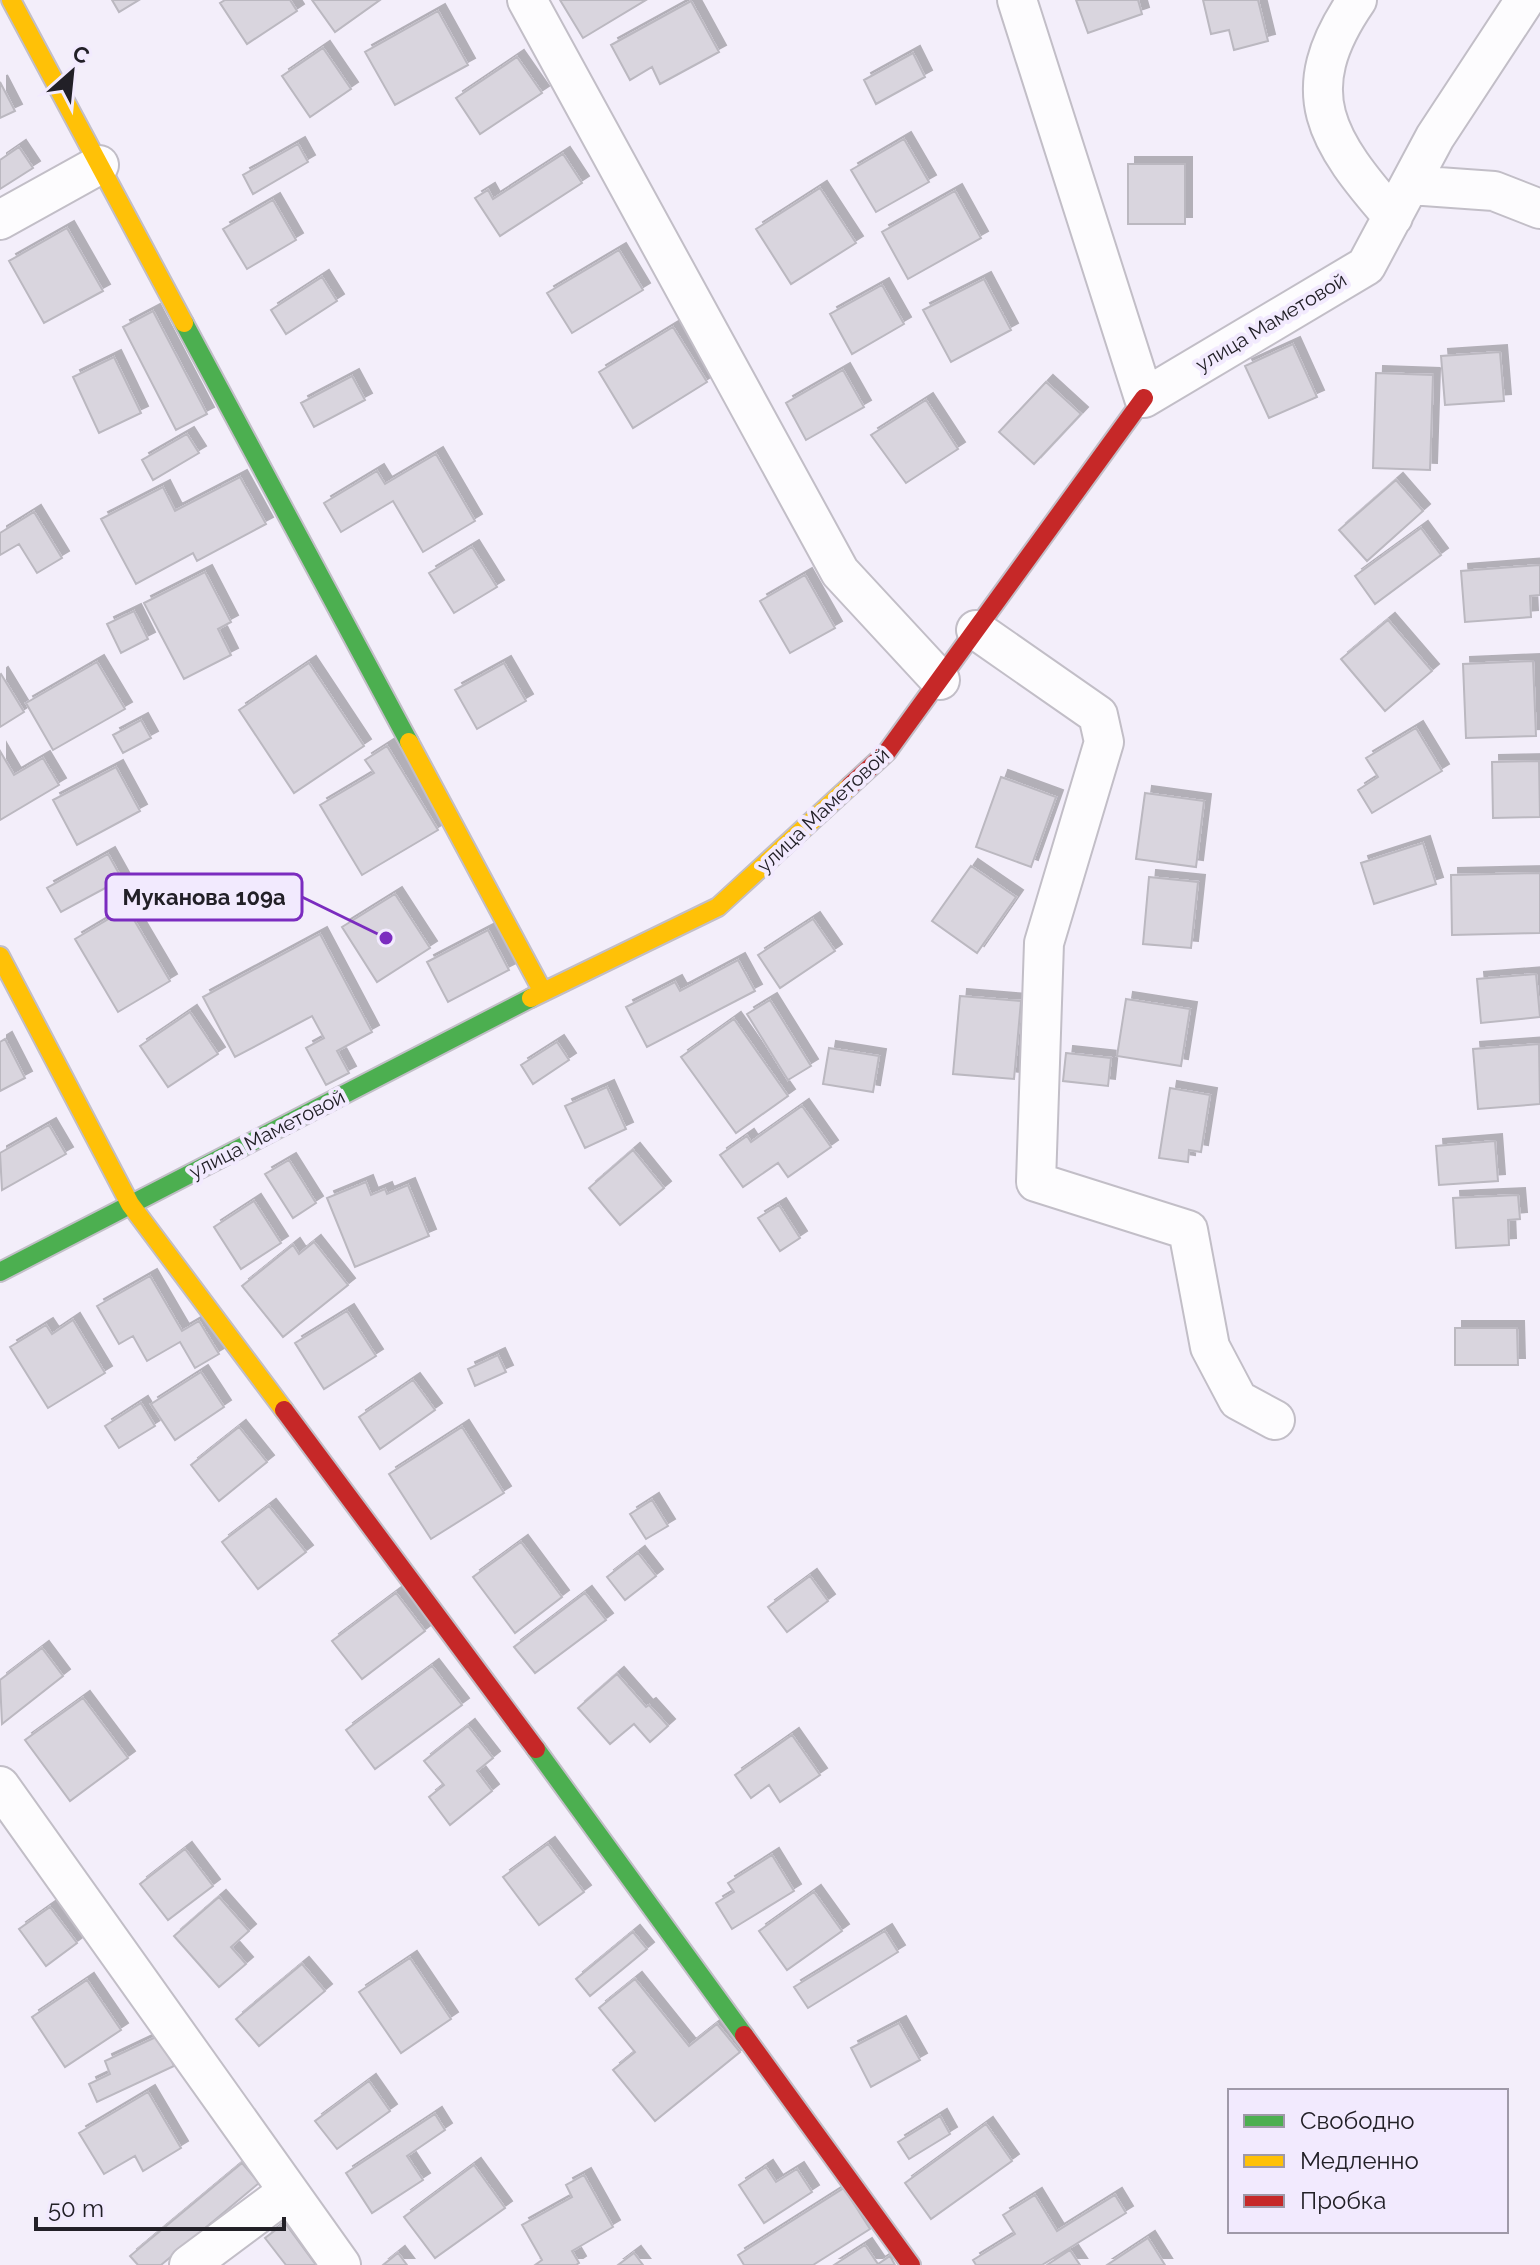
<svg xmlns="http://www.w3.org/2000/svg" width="1540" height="2265" viewBox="0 0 1540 2265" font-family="Raleway,sans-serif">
<defs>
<filter id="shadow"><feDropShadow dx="7" dy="-7" stdDeviation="0" flood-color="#0004"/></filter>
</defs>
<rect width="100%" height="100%" fill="#f3eefa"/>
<path fill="#d9d5de" stroke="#bbb8c0" stroke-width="2" filter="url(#shadow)" d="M112,0H139L119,12Z
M225,0H290L297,11L247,44L220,3Z
M312,0H380L335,32Z
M560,0H646L583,38Z
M1076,0H1138L1142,14L1088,33Z
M1203,0H1258L1268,41L1234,50L1229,30L1211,34Z
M691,1L719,52L660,84L652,67L630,80L611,45Z
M438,11L468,65L395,105L365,52Z
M323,48L351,89L310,117L282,76Z
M913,53L925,77L876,104L864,80Z
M517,57L542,93L480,134L456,98Z
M0,82L15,111L0,118Z
M904,139L929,182L876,212L851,170Z
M298,144L308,162L253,194L243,175Z
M19,147L33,168L0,189V160Z
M563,154L582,183L500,236L475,198L488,190L493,199Z
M1128,164H1185V224H1128Z
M820,188L856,243L791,284L756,229Z
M955,191L981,238L908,279L882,232Z
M273,200L296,240L247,269L223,229Z
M67,228L103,291L44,323L9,261Z
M619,250L643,290L572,333L547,293Z
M322,277L337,301L286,334L271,310Z
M984,279L1011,330L951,362L923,310Z
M882,285L904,324L852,354L830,314Z
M153,311L207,414L176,430L123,327Z
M673,327L707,382L633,428L599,372Z
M1293,344L1317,397L1269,418L1245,366Z
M1500,352L1504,401L1445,405L1441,356Z
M114,357L141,413L99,433L73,377Z
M843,370L864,407L806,440L786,403Z
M1376,373L1433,375L1430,470L1373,468Z
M352,376L365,400L314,427L301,403Z
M1046,382L1081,414L1034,464L999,432Z
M926,400L958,449L906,483L871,435Z
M187,434L199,453L153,480L142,460Z
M436,454L475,521L423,552L393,501L341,532L324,503L377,471L385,484Z
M240,477L266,524L197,561L193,553L136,584L101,519L163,487L175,511Z
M1396,480L1423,511L1367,561L1339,530Z
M34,512L62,558L37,573L19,544L0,555V533Z
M1421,528L1441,555L1375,604L1355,576Z
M472,547L497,587L454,613L429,573Z
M1540,565V595L1530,596L1531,617L1465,622L1461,571Z
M205,572L231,622L218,629L231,655L184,679L144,603Z
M805,575L835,628L790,653L760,601Z
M134,611L148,639L121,653L107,624Z
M1388,620L1432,671L1385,711L1341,659Z
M1533,661L1536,736L1466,738L1463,664Z
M97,662L125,709L53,750L26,703Z
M309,663L364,746L294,793L239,710Z
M504,663L526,701L477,729L455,690Z
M1,674L24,712L0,727V675Z
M141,720L151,738L123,753L113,735Z
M1416,728L1442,771L1372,813L1358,790L1378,777L1366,758Z
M387,746L438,830L362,875L320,805L374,773L365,760Z
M0,751L14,775L43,758L59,785L0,820Z
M1539,761L1540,817L1493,818L1492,762Z
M116,767L140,811L77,845L53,800Z
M1001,777L1056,797L1031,867L976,847Z
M1145,793L1204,801L1196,867L1136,859Z
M1423,843L1436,884L1374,904L1361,863Z
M108,854L122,879L61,912L47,888Z
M971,866L1016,897L977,953L932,921Z
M1540,873V933L1452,935L1451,875Z
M1149,877L1198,882L1191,948L1143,944Z
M395,894L430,948L377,982L342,927Z
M127,908L170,981L118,1012L75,939Z
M813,919L835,951L780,988L758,955Z
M488,930L509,970L448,1002L427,962Z
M320,934L372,1032L337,1051L349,1073L326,1085L306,1048L324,1038L312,1016L235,1057L203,997Z
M738,960L755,991L647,1047L626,1007L675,982L680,991Z
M1536,974L1540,1017L1481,1023L1477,979Z
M960,996L1021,1001L1014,1079L953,1074Z
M1126,999L1190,1009L1181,1066L1117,1056Z
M770,1000L811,1066L788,1080L747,1014Z
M190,1012L218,1054L168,1087L140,1046Z
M734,1019L788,1096L736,1133L681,1057Z
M5,1039L25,1078L0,1091V1042Z
M557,1042L569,1060L533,1084L521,1065Z
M1539,1044L1540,1104L1478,1109L1473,1049Z
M829,1048L879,1056L873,1092L823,1084Z
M1066,1053L1111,1058L1108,1086L1063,1081Z
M607,1087L626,1129L585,1148L565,1106Z
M1170,1088L1210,1095L1201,1152L1189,1150L1188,1162L1159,1158Z
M802,1106L831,1147L788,1177L778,1163L743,1187L720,1155L747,1136L751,1142Z
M49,1125L66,1154L2,1190L0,1153Z
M1495,1141L1498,1181L1439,1185L1436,1146Z
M633,1150L664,1188L620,1225L589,1188Z
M289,1160L316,1203L293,1218L265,1174Z
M366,1182L371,1195L385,1189L387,1194L408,1185L429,1236L355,1267L327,1198Z
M1518,1195L1520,1219L1508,1220L1509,1245L1456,1248L1453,1198Z
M254,1201L281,1243L241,1269L214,1227Z
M779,1205L800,1238L780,1251L758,1218Z
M314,1242L348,1285L283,1337L242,1286L293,1245L299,1254Z
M150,1276L182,1331L199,1321L219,1354L195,1368L180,1342L147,1361L133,1336L119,1344L97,1306Z
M347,1311L376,1356L324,1389L295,1343Z
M73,1320L105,1373L48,1408L10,1347L46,1325L52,1334Z
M1455,1328H1517L1518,1365H1455Z
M498,1355L506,1372L475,1386L468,1369Z
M201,1372L224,1407L175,1440L151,1404Z
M413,1380L435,1410L380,1449L359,1417Z
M141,1403L155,1426L119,1448L105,1426Z
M239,1427L267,1462L219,1501L191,1465Z
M462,1427L504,1493L431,1539L389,1474Z
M652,1500L668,1526L646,1539L630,1514Z
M269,1506L306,1552L258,1589L222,1542Z
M521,1542L562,1597L515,1633L473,1577Z
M638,1553L656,1576L625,1600L607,1577Z
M810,1576L828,1601L787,1632L768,1607Z
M396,1593L425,1631L362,1679L332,1641Z
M585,1593L606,1620L535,1673L514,1647Z
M42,1648L63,1676L2,1724L0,1680Z
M432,1666L462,1705L375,1769L346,1730Z
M617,1674L646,1707L649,1705L668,1726L650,1742L634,1724L610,1744L578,1708Z
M83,1698L128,1758L70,1801L25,1740Z
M468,1726L493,1758L477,1771L492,1791L450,1825L429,1797L444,1785L424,1761Z
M792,1735L820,1775L780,1802L769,1785L751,1798L735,1775Z
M548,1844L584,1892L539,1925L503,1877Z
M185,1849L213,1886L168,1920L140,1884Z
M772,1855L794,1891L732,1929L716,1903L734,1892L728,1883Z
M814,1892L842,1931L787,1970L759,1931Z
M219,1897L249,1931L231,1947L246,1964L219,1987L174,1936Z
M50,1907L77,1943L46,1966L19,1929Z
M885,1931L898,1952L808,2008L794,1987Z
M633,1932L647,1949L590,1996L576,1979Z
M410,1958L451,2019L401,2053L359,1992Z
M302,1964L325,1991L259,2046L236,2019Z
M635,1979L689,2046L717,2024L740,2052L655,2121L613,2070L635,2052L599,2008Z
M87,1980L121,2030L65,2067L32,2017Z
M899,2023L920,2060L871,2087L851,2048Z
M160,2035L174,2066L97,2102L89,2084L110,2074L105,2061Z
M369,2081L390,2111L337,2149L315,2121Z
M148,2092L181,2148L143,2171L135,2156L104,2174L79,2133Z
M435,2114L445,2130L407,2156L423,2180L372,2213L346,2173Z
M940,2116L950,2134L909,2159L898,2142Z
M986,2124L1012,2161L931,2219L905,2183Z
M242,2163L259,2183L161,2265H138L130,2256Z
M474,2165L505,2208L435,2258L404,2217Z
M766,2167L776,2182L797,2169L812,2192L764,2223L739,2185Z
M584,2175L613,2227L572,2251L579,2263L576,2265H535L542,2260L522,2225L572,2197L566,2185Z
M844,2188L870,2229L813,2265H744L738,2255Z
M1035,2195L1057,2231L1115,2195L1126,2213L1042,2265H976L973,2260L1015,2234L1003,2215Z
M285,2223L316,2265H286L265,2238Z
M1148,2238L1165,2265H1107Z
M865,2245L878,2264L890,2256L895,2265H834Z
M1070,2250L1080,2265H1047Z
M398,2253L407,2265H383Z
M634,2253L643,2265H618Z"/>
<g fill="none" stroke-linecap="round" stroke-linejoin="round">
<defs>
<path id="street" d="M527,0L840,572L940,680
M1017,0L1144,398L1366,266L1435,137L1525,0
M1357,0C1293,93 1327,141 1393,217
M1410,185L1494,191L1540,209
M0,220L99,165
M976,630L1098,715L1104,742L1044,943L1036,1182L1188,1230L1210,1347L1238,1400L1275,1420
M0,1786L341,2265
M189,2265L287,2192"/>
<path id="fast" d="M184,323L409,742
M0,1272L531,998
M536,1749L744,2035"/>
<path id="slow" d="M11,0L184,323
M409,742L543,992
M0,956L130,1204L284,1410
M531,998L718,907L850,786"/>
<path id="jam" d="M850,786L887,752L1144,398
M284,1410L536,1749
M744,2035L911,2265"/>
</defs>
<use href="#street" stroke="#c2bec7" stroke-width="42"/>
<use href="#fast" stroke="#c2bec7" stroke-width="22"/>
<use href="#slow" stroke="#c2bec7" stroke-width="22"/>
<use href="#jam" stroke="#c2bec7" stroke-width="22"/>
<use href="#street" stroke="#fdfcfe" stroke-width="38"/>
<use href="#fast" stroke="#4caf50" stroke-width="18"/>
<use href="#slow" stroke="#ffc107" stroke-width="18"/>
<use href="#jam" stroke="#c62828" stroke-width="18"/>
</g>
<g text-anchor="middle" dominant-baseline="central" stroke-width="8" stroke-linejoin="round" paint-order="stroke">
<g font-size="20" fill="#222027" stroke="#f2eafe">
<text transform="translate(1271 322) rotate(-31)">улица Маметовой</text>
<text transform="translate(823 810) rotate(-43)">улица Маметовой</text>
<text transform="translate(267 1134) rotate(-27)">улица Маметовой</text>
</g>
</g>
<path fill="none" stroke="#7b2cbf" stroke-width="3" d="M386 938L302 897"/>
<circle fill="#7b2cbf" stroke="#f2eafe" stroke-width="3" cx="386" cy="938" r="8"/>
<rect fill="#f2eafe" stroke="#7b2cbf" stroke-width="3" x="106" y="874" width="196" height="46" rx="8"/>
<g font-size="22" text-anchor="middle" font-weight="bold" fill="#222027">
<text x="204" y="905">Муканова 109а</text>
</g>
<rect x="1228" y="2089" width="280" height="144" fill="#f2eafe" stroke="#9f99a8" stroke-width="2"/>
<rect x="1244" y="2115" width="40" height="12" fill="#4caf50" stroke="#9f99a8" stroke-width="2"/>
<text x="1300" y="2129" font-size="24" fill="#222027">Свободно</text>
<rect x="1244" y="2155" width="40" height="12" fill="#ffc107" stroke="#9f99a8" stroke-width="2"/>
<text x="1300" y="2169" font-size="24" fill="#222027">Медленно</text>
<rect x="1244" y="2195" width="40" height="12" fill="#c62828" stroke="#9f99a8" stroke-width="2"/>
<text x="1300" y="2209" font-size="24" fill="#222027">Пробка</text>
<g transform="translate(72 72) rotate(27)" stroke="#f2eafe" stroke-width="6" paint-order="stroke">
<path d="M0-6L14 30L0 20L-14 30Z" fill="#222027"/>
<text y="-12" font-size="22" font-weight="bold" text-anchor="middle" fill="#222027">С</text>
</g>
<path d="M36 2217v12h248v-12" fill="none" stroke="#222027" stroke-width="4"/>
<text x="48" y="2217" font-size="24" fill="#222027" stroke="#f2eafe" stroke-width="6" paint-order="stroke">50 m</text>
</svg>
